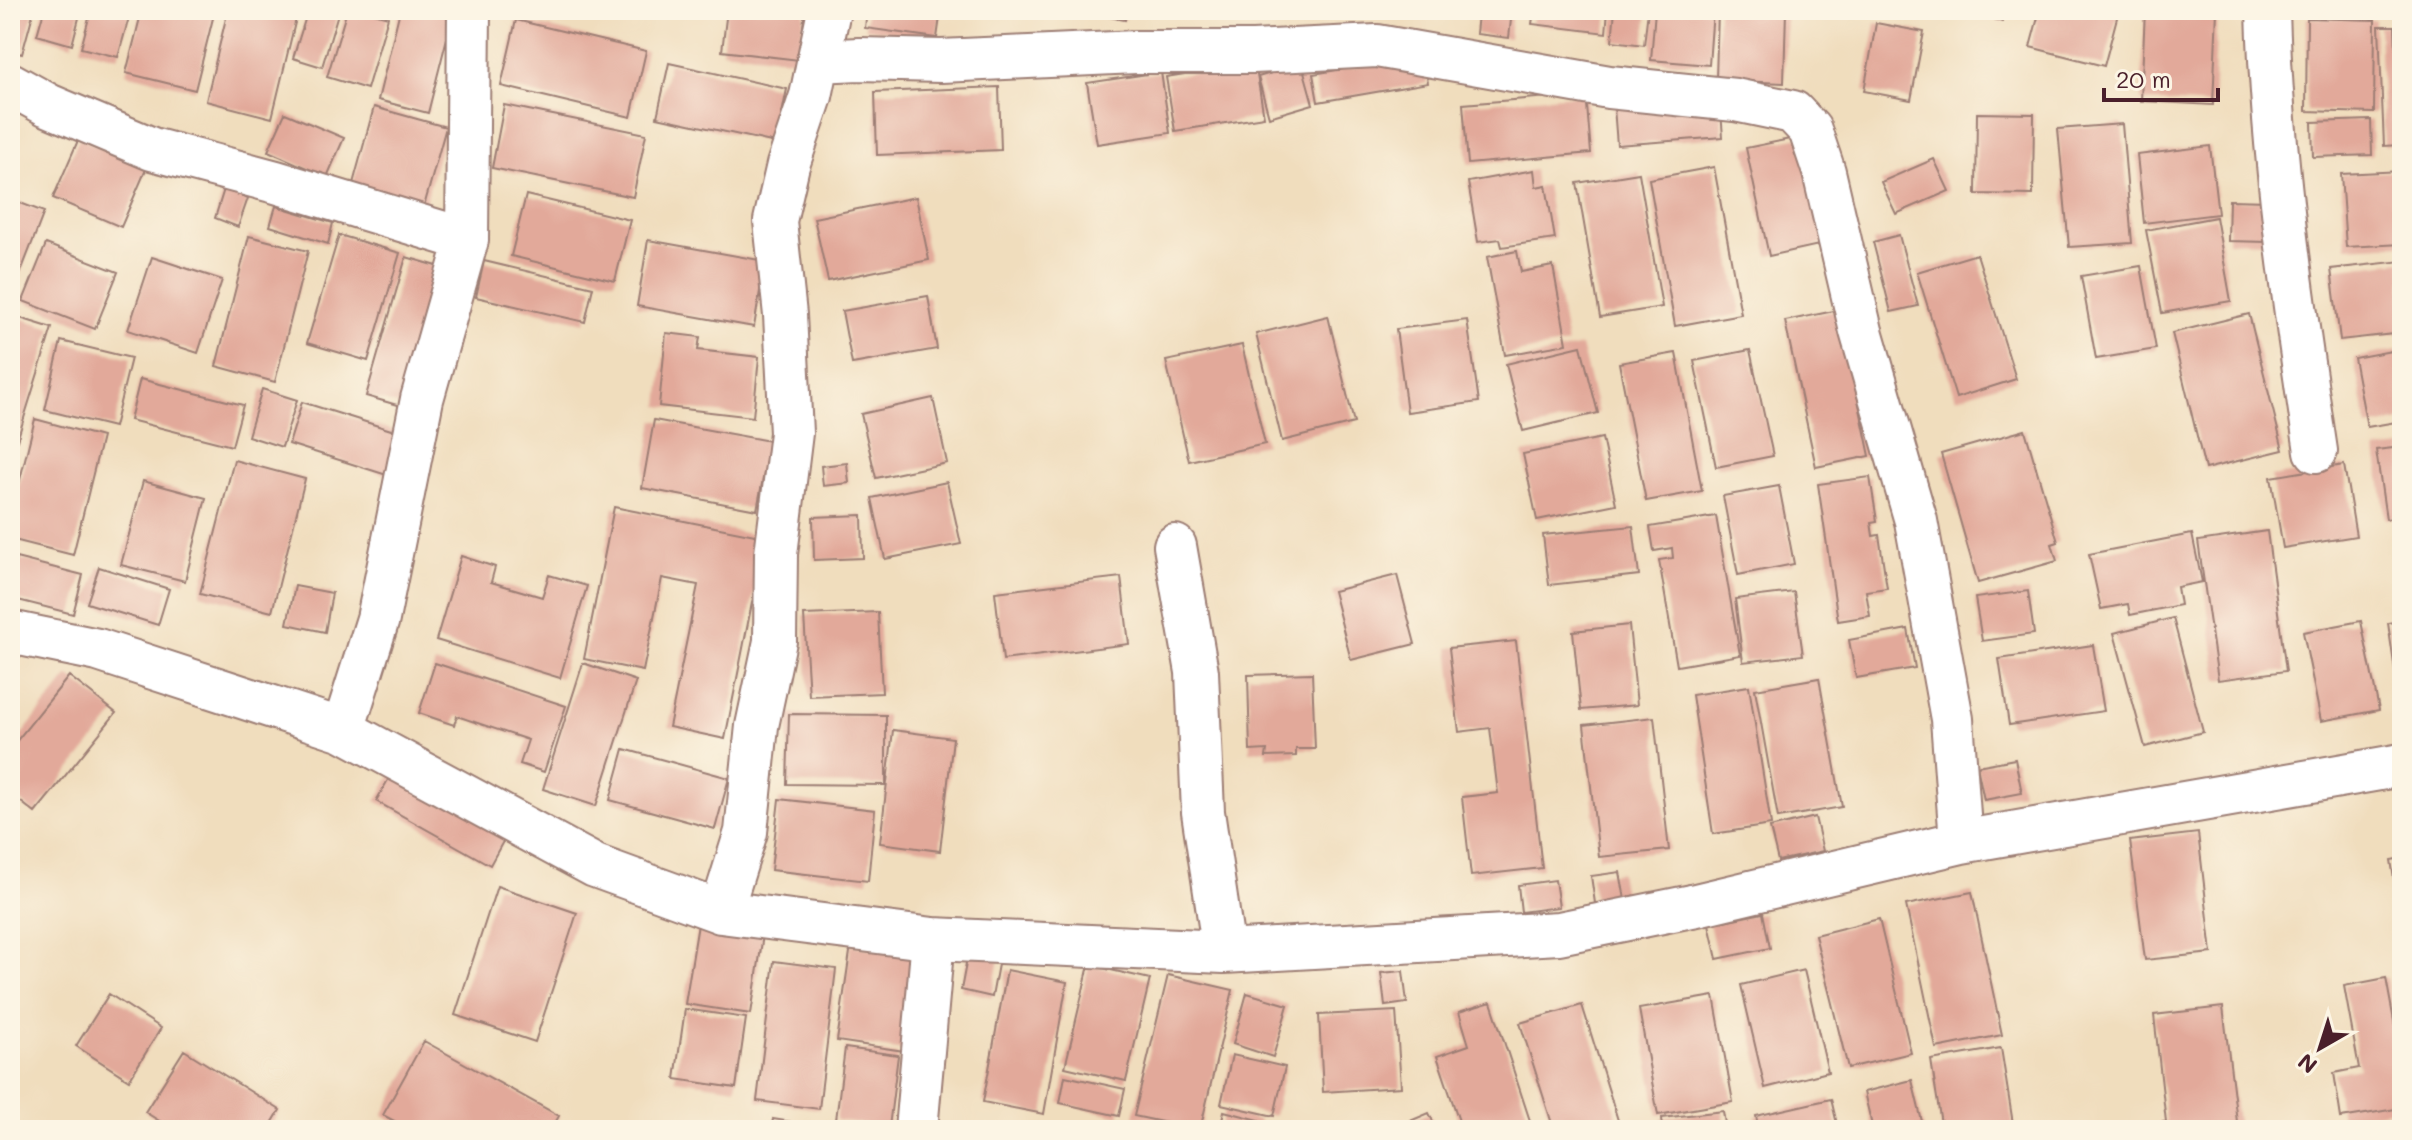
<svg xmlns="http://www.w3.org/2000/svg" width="2412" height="1140" viewBox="0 0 2412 1140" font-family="Mali,sans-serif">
<rect width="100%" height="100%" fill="#fcf5e5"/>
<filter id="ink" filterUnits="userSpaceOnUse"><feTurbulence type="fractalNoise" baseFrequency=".0125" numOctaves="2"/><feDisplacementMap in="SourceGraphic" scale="16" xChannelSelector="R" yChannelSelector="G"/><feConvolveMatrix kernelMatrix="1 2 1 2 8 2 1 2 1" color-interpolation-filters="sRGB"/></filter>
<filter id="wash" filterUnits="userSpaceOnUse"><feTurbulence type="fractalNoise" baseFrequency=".006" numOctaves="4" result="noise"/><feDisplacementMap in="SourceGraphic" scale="32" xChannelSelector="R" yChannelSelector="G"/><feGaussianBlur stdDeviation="1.8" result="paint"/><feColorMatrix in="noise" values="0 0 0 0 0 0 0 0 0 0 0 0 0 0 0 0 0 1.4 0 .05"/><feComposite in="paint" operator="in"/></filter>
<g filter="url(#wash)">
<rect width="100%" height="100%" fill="#f0ddbd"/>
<g id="blocks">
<path fill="#e2a99a" d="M10,10H34L22,54L10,51Z
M44,10H81L72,45L37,35Z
M91,10H131L118,57L81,48Z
M142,10H215L195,90L126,73Z
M228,10H298L272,118L206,101Z
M308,10H339L322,67L293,58Z
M347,10H364L388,17L367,89L327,77Z
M400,10H454L428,113L378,100Z
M727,10H805L799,60L722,51Z
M867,10H941L937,38L865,28Z
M1074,10H1127L1125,20Z
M1158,10H1223L1222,19L1157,13Z
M1465,10H1512L1509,38L1476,34L1478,14Z
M1534,10H1608L1606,33L1532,24Z
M1615,10H1648L1644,45L1612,41Z
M1655,10H1713L1709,65L1651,60Z
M1718,10H1786L1784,83L1716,80Z
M1970,10H2006L2002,22Z
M2040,10H2119L2104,66L2030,47Z
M2145,10H2217L2213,105L2141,101Z
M2307,18L2375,20L2374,113L2306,111Z
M516,20L646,51L631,117L501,86Z
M1876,23L1924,32L1911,100L1864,91Z
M2379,26H2395L2400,145L2384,146Z
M1423,56L1428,83L1318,102L1313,74Z
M669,63L787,89L776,143L657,117Z
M1255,63L1264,117L1175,131L1166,77Z
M1302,64L1313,104L1269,117L1258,77Z
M1161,72L1170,133L1097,144L1087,83Z
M999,87L1001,150L877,155L875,92Z
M1586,94L1591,153L1468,164L1463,104Z
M1720,99L1723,137L1617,145L1614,107Z
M504,105L646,134L633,197L492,168Z
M374,107L446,127L423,210L351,191Z
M285,113L344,138L327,177L268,151Z
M1977,113L2034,114L2033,195L1976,194Z
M2371,120L2372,155L2313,157L2312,122Z
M2122,124L2132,243L2069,247L2058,129Z
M1805,136L1828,243L1769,256L1746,148Z
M79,138L147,167L121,227L53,198Z
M2210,146L2218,214L2144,223L2137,155Z
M1934,159L1949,191L1896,214L1881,182Z
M1714,167L1741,314L1675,326L1649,179Z
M1534,170L1536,187L1546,185L1555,239L1502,247L1500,239L1478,242L1468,182Z
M2402,171V244L2346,247L2341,174Z
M1639,173L1662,307L1600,317L1577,183Z
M224,189L248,198L238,227L215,218Z
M526,195L630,220L615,281L511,256Z
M916,197L929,260L828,281L814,218Z
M10,199L44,212L15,287L10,284Z
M2229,200L2268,201V242L2228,241Z
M276,206L333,223L328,244L270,226Z
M2216,217L2231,301L2162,313L2146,230Z
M339,235L400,253L368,361L307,343Z
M1899,235L1918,306L1891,312L1873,242Z
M249,236L308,251L275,382L216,366Z
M648,240L765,261L754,327L637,306Z
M46,244L118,272L95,329L23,301Z
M1517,251L1521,272L1553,266L1567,344L1505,355L1487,257Z
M1977,254L2016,379L1956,398L1917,272Z
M152,257L222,280L198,353L128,330Z
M406,257L444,268L404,407L366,396Z
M484,261L593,287L585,322L476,297Z
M2402,261V333L2340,340L2331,269Z
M2141,266L2156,349L2096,359L2081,276Z
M928,296L937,349L852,364L842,311Z
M1839,310L1870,456L1816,467L1785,321Z
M2249,314L2283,450L2205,469L2172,333Z
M10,315L52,328L11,460H10Z
M1328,316L1354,423L1282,441L1256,334Z
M1467,320L1479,402L1407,412L1396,329Z
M666,333L700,337L698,350L759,357L753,417L659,406Z
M61,341L131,358L114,427L45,410Z
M1242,345L1265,444L1189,461L1166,361Z
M1581,346L1598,413L1523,431L1506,364Z
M2402,349V421L2367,427L2354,358Z
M1750,350L1773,456L1716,467L1694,361Z
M1676,353L1702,491L1646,501L1619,363Z
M140,379L243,405L232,446L130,420Z
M262,389L297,400L282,447L248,436Z
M933,398L947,463L876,478L861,414Z
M302,402L407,435L393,477L289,444Z
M35,419L102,437L73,555L10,539V520Z
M654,420L770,441L757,510L642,488Z
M2025,430L2058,542L2052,544L2057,561L1978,583L1941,454Z
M1602,438L1616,504L1537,520L1523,454Z
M2402,447V517L2386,519L2376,450Z
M234,460L305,479L272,612L200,594Z
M847,463L849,483L823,486L821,466Z
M2344,465L2356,536L2283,548L2271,477Z
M1870,477L1877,521L1871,522L1873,536L1879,535L1887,588L1866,591L1870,616L1838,621L1818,484Z
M143,481L206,498L185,581L121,565Z
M947,482L961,544L885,559L872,498Z
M1779,486L1794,564L1738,575L1723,496Z
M614,507L765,537L725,739L669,727L698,585L662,578L643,671L584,659Z
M862,515L863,558L814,560L813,517Z
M1716,516L1740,655L1677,666L1659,560L1673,558L1672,548L1654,551L1650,527Z
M1633,526L1639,575L1549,585L1543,535Z
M2267,531L2286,671L2218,680L2198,541Z
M2192,534L2202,582L2177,587L2180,605L2130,615L2128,604L2101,609L2089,554Z
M461,556L495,567L491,582L542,597L549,575L587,586L560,678L436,640Z
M16,558L83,575L73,614L10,598V582Z
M99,567L169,589L158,625L87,603Z
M1397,575L1415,644L1351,660L1333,591Z
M1121,577L1129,644L1003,660L995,592Z
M295,586L332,593L325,632L287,624Z
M2028,591L2034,634L1982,641L1975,598Z
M1794,592L1803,655L1743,662L1735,599Z
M878,612L882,693L809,696L804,615Z
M2173,618L2203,732L2145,747L2114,633Z
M2361,621L2379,710L2321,721L2303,632Z
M2402,621V705H2400L2388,623Z
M1629,625L1637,705L1581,710L1573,631Z
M1908,629L1915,668L1856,678L1849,640Z
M1516,641L1542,868L1471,876L1462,797L1498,793L1490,728L1459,732L1449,648Z
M2093,645L2104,711L2009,725L1999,659Z
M435,663L566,706L544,772L520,764L528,740L457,716L454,725L419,713Z
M583,663L636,681L596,806L543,789Z
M1312,673L1315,749H1296V756L1266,757L1267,750L1250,751L1248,675Z
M69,676L116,713L35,813L10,793V749Z
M1819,678L1842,807L1778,818L1755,689Z
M1749,686L1771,825L1713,834L1692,695Z
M789,714L886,715V785L787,784Z
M1654,717L1669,850L1599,857L1584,725Z
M893,730L953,738L940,851L880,843Z
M624,749L729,778L715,829L610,800Z
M2015,759L2022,793L1984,800L1977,766Z
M397,764L511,827L490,865L376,801Z
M779,799L875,810L868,881L771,870Z
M1815,817L1823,851L1778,861L1770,828Z
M2198,833L2212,953L2145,960L2130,841Z
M2402,858V918H2400L2391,860Z
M1620,872L1626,905L1596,910L1591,876Z
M1555,880L1559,907L1521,912L1518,885Z
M497,886L577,913L535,1042L455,1015Z
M1972,892L2002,1035L1936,1048L1906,905Z
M1763,913L1770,948L1717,959L1709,924Z
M699,918L764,928L751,1014L685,1004Z
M1879,919L1911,1053L1848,1068L1815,935Z
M851,945L925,957L911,1052L837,1041Z
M968,953L999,959L992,997L961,990Z
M774,961L836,969L819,1109L757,1101Z
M1089,965L1150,979L1126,1081L1065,1067Z
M1007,970L1067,982L1044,1114L983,1102Z
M1804,970L1828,1072L1765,1088L1741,985Z
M1403,971L1407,1003L1385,1006L1381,973Z
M1168,975L1233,990L1200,1130L1134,1116Z
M2386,978L2402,1064V1108L2341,1118L2334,1073L2359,1068L2344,986Z
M1247,993L1288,1005L1273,1057L1233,1044Z
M109,994L161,1028L129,1080L76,1046Z
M1714,996L1733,1102L1658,1115L1639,1009Z
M1491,1002L1533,1130H1462L1437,1056L1469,1045L1459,1012Z
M1582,1005L1621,1130H1554L1520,1023Z
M2223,1007L2238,1130H2160L2159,1122H2166L2154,1015Z
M685,1009L746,1018L736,1088L675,1079Z
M1396,1011L1401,1087L1323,1092L1319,1015Z
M424,1041L559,1116L551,1130H411L383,1115Z
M845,1048L898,1055L889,1127L836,1120Z
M2001,1048L2014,1130H1942L1931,1060Z
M184,1050L280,1110L268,1130H174L145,1112Z
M1232,1055L1285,1067L1274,1116L1221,1104Z
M1065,1076L1125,1089L1119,1116L1060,1103Z
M1912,1080L1924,1130H1873L1864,1092Z
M1831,1099L1838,1128L1759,1130L1756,1116Z
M1224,1111L1259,1120L1257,1130H1220Z
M1723,1111L1726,1130H1663L1662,1118Z
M1429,1113L1437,1130H1389Z
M773,1119L829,1128V1130H771Z"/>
</g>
</g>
<g filter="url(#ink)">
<use href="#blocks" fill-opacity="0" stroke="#9d7e74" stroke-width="2"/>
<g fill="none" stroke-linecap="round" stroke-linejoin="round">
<defs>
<path id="minor" d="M2268,10C2272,158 2294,305 2316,451
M818,61L859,59L941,61L1136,52H1253L1377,46L1609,87L1735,100L1793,112L1810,130L1824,172L1861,331L1916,521L1952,719L1961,842
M10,84L48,105L152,149L276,182L467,240
M1175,546L1197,672L1203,812L1224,952
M10,632L98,650L343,730L595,866L721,912L933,939L1224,952L1559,933L1692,906L1961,842L2402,765
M343,730L378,619L422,399L467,240L469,10
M721,912L746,832L757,726L775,641L776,554L791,433L785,315L775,221L788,165L811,96L829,10
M916,1130L933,939"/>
</defs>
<use href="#minor" stroke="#9d7e74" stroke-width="46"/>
<use href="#minor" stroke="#fff" stroke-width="42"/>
</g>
</g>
<rect width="2412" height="1140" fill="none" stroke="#fcf5e5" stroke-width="40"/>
<g transform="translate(2320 1048) rotate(219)" stroke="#fcf5e5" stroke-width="6" paint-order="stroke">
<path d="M0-6L14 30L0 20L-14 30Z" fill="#4a1f2b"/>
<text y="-12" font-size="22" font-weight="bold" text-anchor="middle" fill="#4a1f2b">N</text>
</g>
<path d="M2104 88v12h114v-12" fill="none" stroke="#4a1f2b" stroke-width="4"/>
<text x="2116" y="88" font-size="24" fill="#4a1f2b" stroke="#fcf5e5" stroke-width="6" paint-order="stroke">20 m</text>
</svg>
